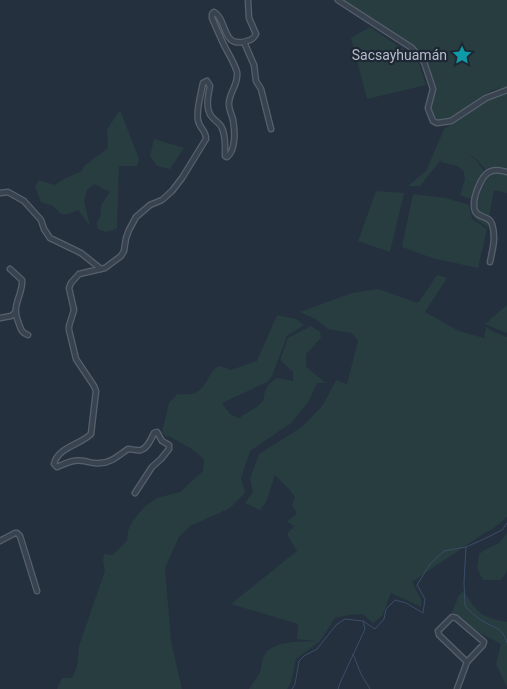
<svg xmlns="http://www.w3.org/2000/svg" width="507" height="689" viewBox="0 0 507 689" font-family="Roboto,sans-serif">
<rect width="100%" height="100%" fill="#25303f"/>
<path fill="#273d40" d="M340,0H507V87L493,90L482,96L451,120H441L433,118L430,101L431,83L424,62L412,48Z
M370,27L412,55L419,64L426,85L367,99L351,38Z
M507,92V193L494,190L490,212L489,228L474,218C472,205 484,195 481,180L487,171L476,159L463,151L476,160L484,171L476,184L473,200L460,195L465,179L463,170L457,166L441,162V160L420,186H408L426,171L444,129L467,115L481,103L499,94Z
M120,110L139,159L137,166H119L117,228C109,233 104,233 97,228V222L101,216C99,203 104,202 110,192L94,184L87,190L84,201L90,226L78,210L68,214H61L53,206L41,202L35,186L39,180L54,185L68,177L82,171L84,166L108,148L107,129Z
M154,139L184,148L170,169L157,166L150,156Z
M376,191L404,193L390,252L358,241Z
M413,194L446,198L469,205L472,219L487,229L478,268L432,258L402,247Z
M437,275L447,278L425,312L459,331L484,338L486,327L492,331L507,337V517L494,528L483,534L412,582L421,599V607L391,593L382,616L373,623L363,614L349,615L335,618L320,641L296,659L291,683L287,689H249C252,684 257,678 260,672C262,667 261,661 264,656C272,640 300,642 315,641L297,639L298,624L231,604L297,551L287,534L294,526L287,522L297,513L292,505L295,497L288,488L275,475L266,502L260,510L245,503L253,492L250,479L259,454L302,427L323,405L336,380L347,384L358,341L352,333L328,329L317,320L300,312L352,293L378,289L418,303Z
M507,305V333L485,324Z
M277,315L296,319L304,325L287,336L272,376L267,382L222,403L230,414L239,418L258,406L263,401L265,391L269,384L277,378L293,381V372L280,360L288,338L311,326L320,332L321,338L306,354V367L326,383H317L309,401L291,423L250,451L241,478L245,493L230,508L190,526L179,537L165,568L171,641L182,689H57L62,678H72L77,667L79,646L105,571L103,562L104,554L112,555L127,541L128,531L132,522L144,507L157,498L180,492L203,471L204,460L195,451L169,436L166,437L162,432L169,403L177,394C194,396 201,393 209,377C212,372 214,368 220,366L231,370L257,361Z
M507,533V571L501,580H483L477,568L479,554L486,549L499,543Z
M464,591C477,613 481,617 507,622V687L496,664L501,644L478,632L452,613L459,595Z"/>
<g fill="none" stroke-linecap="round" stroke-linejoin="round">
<path stroke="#3a4d68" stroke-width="1" d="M466,547L464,582L465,606C470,611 475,616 481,620C492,628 503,626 507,643
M353,654L361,674L370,689
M292,689L295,684L299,661L304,656L317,649L336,625L345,619L363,621L375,629L384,619L386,609L395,600L406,603L423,613L425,599L417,585L430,564L444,551L466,547L484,539L502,530L507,523
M338,689L340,683L365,629L363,621"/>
<defs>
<path id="minor" d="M338,0L412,48L424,62L433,89L428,108L429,111L433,121L437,123L451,121L486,98L507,90
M244,42L254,65L256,81L261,89L271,129
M0,193L8,192L24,201L41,220L44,229L50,238L81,253L101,269
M490,262C493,248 496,237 492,224C490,216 478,218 475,211C471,201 481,173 492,171C496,169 502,171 507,172
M10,269L22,280C23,290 17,298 16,308C15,313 17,319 19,324C21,330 22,333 28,335
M0,318L11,316L16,312
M135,493L152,467L161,459L169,449V445L162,441L157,432L154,433C151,439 148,448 141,450C137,451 132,449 128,449C119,455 111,463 100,463C94,464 89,462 84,461C74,459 66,463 57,467L54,464C58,447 80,445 91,434L96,391L94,386L76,359L69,330V326L74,310L69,288L71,283L79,274L105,268L121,256L124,251L126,238L129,230L136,217L150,205L162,200L172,191L182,178L206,139C206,130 199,128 198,120C196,110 201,94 203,83L207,81L210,86C208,96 205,109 212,117C215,121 220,123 222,128C226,137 225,147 225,156L227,157C236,150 235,131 233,120C232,115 229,110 229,105C228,93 239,85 237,72C234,62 229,55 225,47C220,37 216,27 212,18V14L214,12C228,20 221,49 247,41C252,40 254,38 256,34L249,18L248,0
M0,541L15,533H17L20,536L37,591
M457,689L467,662L439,635L438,631L452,617L456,618L484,642L483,645L467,662"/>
</defs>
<use href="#minor" stroke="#57606d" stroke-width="7"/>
<use href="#minor" stroke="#39424f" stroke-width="4.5"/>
</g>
<defs>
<symbol id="sight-bare" viewBox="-9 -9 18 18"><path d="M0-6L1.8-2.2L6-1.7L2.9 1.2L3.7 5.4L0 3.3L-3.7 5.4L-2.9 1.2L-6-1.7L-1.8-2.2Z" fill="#0f9aa8" stroke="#1e2734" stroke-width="2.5" paint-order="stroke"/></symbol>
</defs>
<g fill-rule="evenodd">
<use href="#sight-bare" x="448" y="41" width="28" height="28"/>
</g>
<g text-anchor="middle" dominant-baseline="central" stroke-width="4.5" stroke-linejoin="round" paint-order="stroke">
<g font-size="14" fill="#b5bdca" stroke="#1e2734" text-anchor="end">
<text x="447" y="55">Sacsayhuamán</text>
</g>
</g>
</svg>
